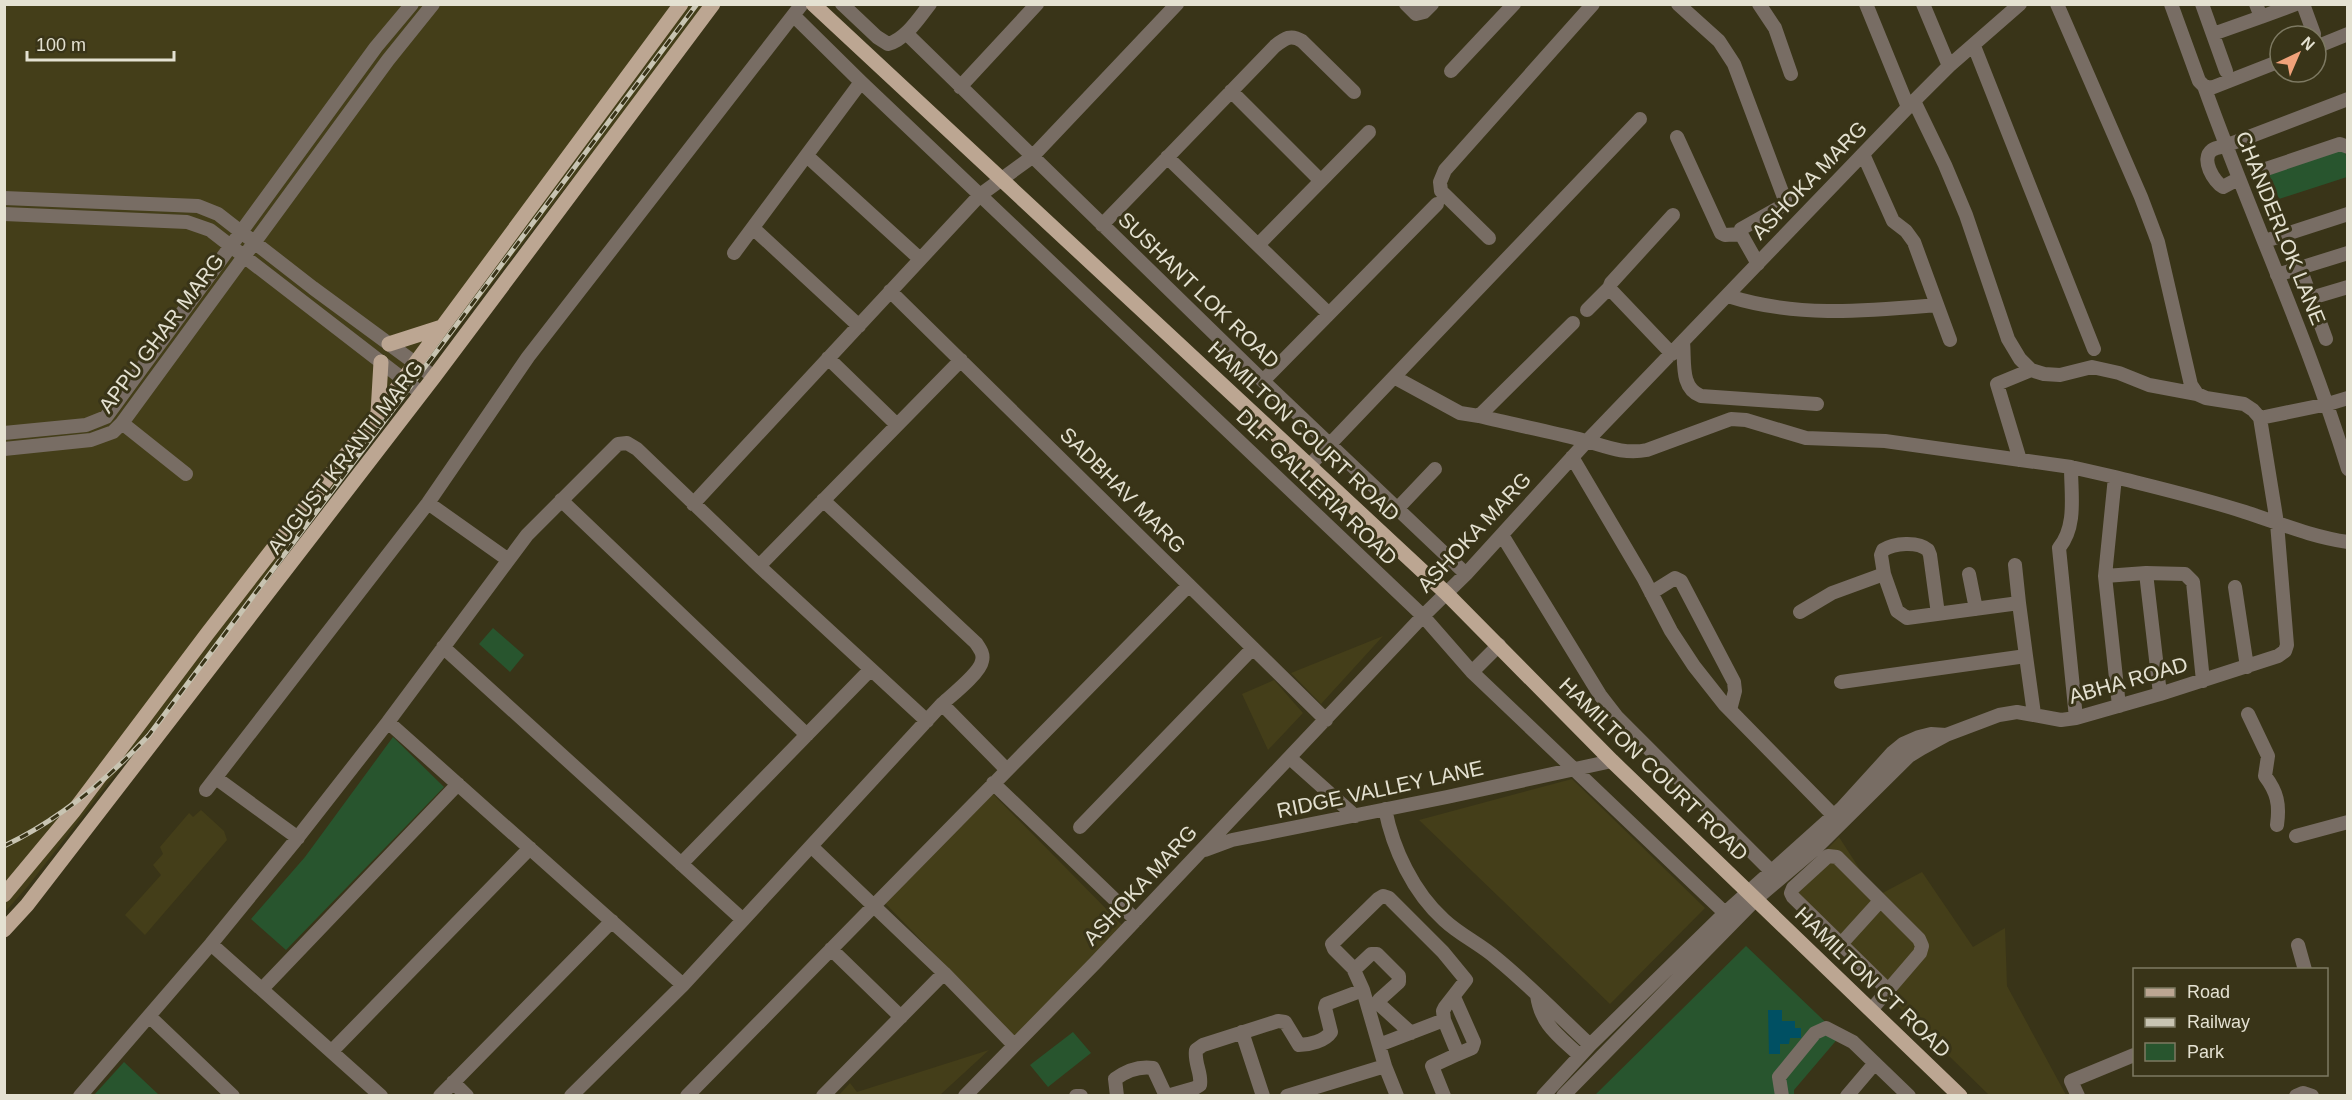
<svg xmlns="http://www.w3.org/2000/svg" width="2352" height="1100" viewBox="0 0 2352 1100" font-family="Helvetica,sans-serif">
<rect width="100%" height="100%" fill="#393418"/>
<path fill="#443e19" d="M5,5H704L665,58L131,754L28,886L5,912Z
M1383,636L1321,704L1291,673Z
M1274,680L1303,713L1268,750L1242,694Z
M1572,779L1705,908L1610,1004L1419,820Z
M993,794L1122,925L1018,1040L884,902Z
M201,810L224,831L227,840L145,935L125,915L161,875L153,865L163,854L160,847L189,813L193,817Z
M1839,837L1877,896L1922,872L1973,947L2005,928L2007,986L2066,1095H1989L1783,894Z
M989,1050L940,1095H839L850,1083L857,1092Z"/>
<path fill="#28552e" d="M2344,147L2347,160V177L2279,199L2269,174Z
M493,628L524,655L510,672L479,644Z
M393,737L444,787L286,950L251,919L305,857Z
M1746,946L1840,1036L1794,1090V1095L1594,1096Z
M1073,1032L1091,1053L1048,1087L1030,1065Z
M124,1062L159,1095H94Z"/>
<path fill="#005063" d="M1768,1010H1782V1021H1795V1028H1801V1038H1790L1789,1044H1780V1054H1769Z"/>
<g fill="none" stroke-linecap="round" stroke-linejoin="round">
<path stroke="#786d64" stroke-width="14" d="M842,4L877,37L888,44C906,39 919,18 930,4
M1406,4L1416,14L1424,12L1432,4
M1678,4L1719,41L1734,64L1785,200L1780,207L1741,229V234L1758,264
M1759,4L1775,28L1791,74
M1866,4L1908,107
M1923,4L1949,66
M2057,4L2141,197L2158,242L2191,385L2197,394
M2171,4L2199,81L2204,86C2250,215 2308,338 2348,469
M2202,4L2226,71
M2256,4L2261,17L2296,4
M2303,4L2314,34
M794,16L861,82L1423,616L1472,672L1725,913
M906,33L1263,381L1466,574
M2213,34L2261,17
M1974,46L2094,349
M2316,47L2348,34
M1451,71L1514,4
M2204,86L2211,88L2280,61
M960,87L1037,4
M1231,91L1321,181
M1677,137L1721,233L1725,235L1741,234
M1863,154L1893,221L1906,231L1914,242L1950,340
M807,156L920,259
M1167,157L1329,314
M2257,172L2340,144L2348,147
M2238,179L2223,187C2214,182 2200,159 2212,150C2215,148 2221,147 2225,146L2348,99
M4,198L198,206L218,214L313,288L434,377
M4,214L187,222L210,230L421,393
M1102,225L1275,46C1285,38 1291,34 1302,41L1354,92
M753,228L859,326
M1489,238L1441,191L1440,182L1445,170L1593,4
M2265,241L2348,214
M1258,245L1369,132
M734,253L861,82
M2300,268L2326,339
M2277,275L2348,253
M890,291L1326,720
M1728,296C1797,318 1866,311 1937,305
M2311,298L2348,287
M1587,310L1609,288
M1683,342C1685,362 1680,388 1701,396L1817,404
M1672,354L1609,288L1611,283L1673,215
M828,358L897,425
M1394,377L1460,413L1479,416L1573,323
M1263,381L1437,204
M1479,416C1512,424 1546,431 1579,439C1603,445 1622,455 1647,450L1731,419L1746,420L1806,438L1885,441L2071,467L2115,477L2105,576L2119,706
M2260,418L2328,404L2348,398
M122,423L186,474
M4,433L86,425L106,417L376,47L412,4
M4,449L91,440L113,432L122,423L388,60L433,4
M1572,457L1644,579L1671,631L1694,666L1724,704L1834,816
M2020,460L1997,384L2031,370
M1310,465L1640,119
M2071,467C2071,495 2077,526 2059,548L2076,718
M2115,477C2159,488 2202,498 2245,512C2279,523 2312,537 2348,542
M561,500L807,735
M428,503L507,559
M693,504L980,195L1032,157L1177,4
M1397,509L1435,469
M1502,535L1600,695L1617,717L1773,873
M2015,565L2019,603
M759,566L961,360
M2146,573L2185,574L2193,582L2203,681
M1884,574L1897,611L1907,618L2019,603L2026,656
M1969,574L1976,609
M2105,576L2146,573L2160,694
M2235,587L2247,667
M1651,593L1675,578L1681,581L1734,682L1735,691L1730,710
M1800,612L1832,593L1884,574L1881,555L1883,550C1894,543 1918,541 1928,550L1930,555L1938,614
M443,647L743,920
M1472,672L1499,645
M1841,682L2026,656L2034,714
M942,704L1006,769
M2248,714L2268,756L2265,776C2277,792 2280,804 2277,825
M388,722L683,985
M1290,758L1355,816
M216,778L298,838
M993,783L1136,920
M206,790L428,503L528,357L802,4
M1385,809C1393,849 1413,892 1444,920C1460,935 1480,944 1496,958C1529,985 1559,1016 1590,1045
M1080,827L1253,648
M2296,836L2348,822
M812,847L944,973L1014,1045
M1205,850L1232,840L1447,797L1612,761
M681,864L870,670
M211,944L381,1096
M1841,944L1880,901
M2298,945L2305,970
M831,949L901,1017
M1354,970L1371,954H1377L1399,976V982L1379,1000V1004L1411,1033
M262,989L458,784
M1363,990L1353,968L1334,949L1332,944L1378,899L1383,896L1389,898L1443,952L1466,980L1445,1007L1443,1011L1444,1020
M1537,995C1541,1025 1559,1036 1580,1056
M1454,997L1474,1042L1472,1048L1458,1054
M1871,1010L1920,953L1922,946L1919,939L1837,857L1828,856L1793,888L1791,893L1793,897L1888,990
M149,1016L233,1096
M1242,1032L1263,1096
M1379,1045L1444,1020L1458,1054L1432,1066L1444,1096
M332,1051L530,848
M453,1082L467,1096
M80,1096L211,944L295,841L388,722L527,535L618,444L627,443L637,449L759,566L927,721
M440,1096L612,921
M571,1096L683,985L942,704C952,695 980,673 982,661C984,654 980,649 976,643L823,500
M687,1096L1189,585
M823,1096L944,973
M965,1096L1096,962L1423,616L1466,574L1587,441L1914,101L1949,66L2020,4
M1076,1096H1081
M1117,1096L1115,1079C1126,1071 1140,1066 1153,1068L1166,1096
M1167,1096L1195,1088L1200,1085C1202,1073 1194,1063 1196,1050L1203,1045L1278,1021L1285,1022L1299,1045C1309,1045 1325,1041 1331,1032L1325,1008L1326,1004L1363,990L1385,1066
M1287,1096L1385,1066L1397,1096
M1543,1096L1590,1045L1725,913L1842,808L1892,753L1903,744L1919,737L1931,734L1946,735
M1563,1096L1756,899L1815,849L1909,756L1922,748L1946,735L1999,715L2017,712L2061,720L2076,718L2160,694L2278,656L2285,651L2287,645L2277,523L2260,418L2253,410L2244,404L2206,398L2197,394L2149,385L2119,373L2092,367L2060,375L2044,374L2031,370L2020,359L2008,339L1966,215L1945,165L1914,101
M1782,1096L1779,1077L1815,1033L1826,1028L1853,1042L1909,1096
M1847,1096L1875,1063
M2078,1096L2071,1081L2134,1055
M2296,1096L2303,1093L2312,1096"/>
<path stroke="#bca692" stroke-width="15" d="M813,4L1446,593L1612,761L1960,1096
M389,344L442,327
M378,413L381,362
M4,895L73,812L207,634L386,403L681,4
M4,930L27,905L434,377L713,4"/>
<defs>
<path id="rail" d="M4,846C61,819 107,780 149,735L697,4"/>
</defs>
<use href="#rail" stroke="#c8c4b2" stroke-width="5"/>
<use href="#rail" stroke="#393418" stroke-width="3" stroke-dasharray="9" stroke-linecap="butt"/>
</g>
<g text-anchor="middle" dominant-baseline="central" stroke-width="6" stroke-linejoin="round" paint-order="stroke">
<g font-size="21" fill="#e4e1d1" stroke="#393418">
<text transform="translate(1809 180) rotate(-46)">ASHOKA MARG</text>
<text transform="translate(2281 228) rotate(68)">CHANDERLOK LANE</text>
<text transform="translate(1199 290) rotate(44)">SUSHANT LOK ROAD</text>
<text transform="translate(161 333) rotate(-53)">APPU GHAR MARG</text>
<text transform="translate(1304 431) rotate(43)">HAMILTON COURT ROAD</text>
<text transform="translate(345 457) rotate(-52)">AUGUST KRANTI MARG</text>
<text transform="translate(1317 487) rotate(44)">DLF GALLERIA ROAD</text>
<text transform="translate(1123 490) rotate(45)">SADBHAV MARG</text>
<text transform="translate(1474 532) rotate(-47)">ASHOKA MARG</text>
<text transform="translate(2128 680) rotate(-16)">ABHA ROAD</text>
<text transform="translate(1654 769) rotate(44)">HAMILTON COURT ROAD</text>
<text transform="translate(1380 789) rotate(-12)">RIDGE VALLEY LANE</text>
<text transform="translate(1140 885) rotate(-47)">ASHOKA MARG</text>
<text transform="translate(1873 982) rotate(44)">HAMILTON CT ROAD</text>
</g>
</g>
<rect width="2352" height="1100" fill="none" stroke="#e4e1d1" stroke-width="12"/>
<rect x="2133" y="968" width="195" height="108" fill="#393418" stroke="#7d7962" stroke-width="1.5"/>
<rect x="2145" y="988" width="30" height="9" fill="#bca692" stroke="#7d7962" stroke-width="1.5"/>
<text x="2187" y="998" font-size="18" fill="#e4e1d1">Road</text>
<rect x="2145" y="1018" width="30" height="9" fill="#c8c4b2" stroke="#7d7962" stroke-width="1.5"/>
<text x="2187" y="1028" font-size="18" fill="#e4e1d1">Railway</text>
<rect x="2145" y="1043" width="30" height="18" fill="#28552e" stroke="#7d7962" stroke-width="1.5"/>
<text x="2187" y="1058" font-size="18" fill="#e4e1d1">Park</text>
<g transform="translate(2298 54) rotate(44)"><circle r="28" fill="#393418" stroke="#7d7962" stroke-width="1.5"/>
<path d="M0-4.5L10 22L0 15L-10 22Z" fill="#f0a27a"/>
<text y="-9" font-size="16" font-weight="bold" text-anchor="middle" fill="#e4e1d1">N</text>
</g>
<path d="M27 51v9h147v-9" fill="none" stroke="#e4e1d1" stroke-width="3"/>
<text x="36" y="51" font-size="18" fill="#e4e1d1" stroke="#393418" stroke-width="4.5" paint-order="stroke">100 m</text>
</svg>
